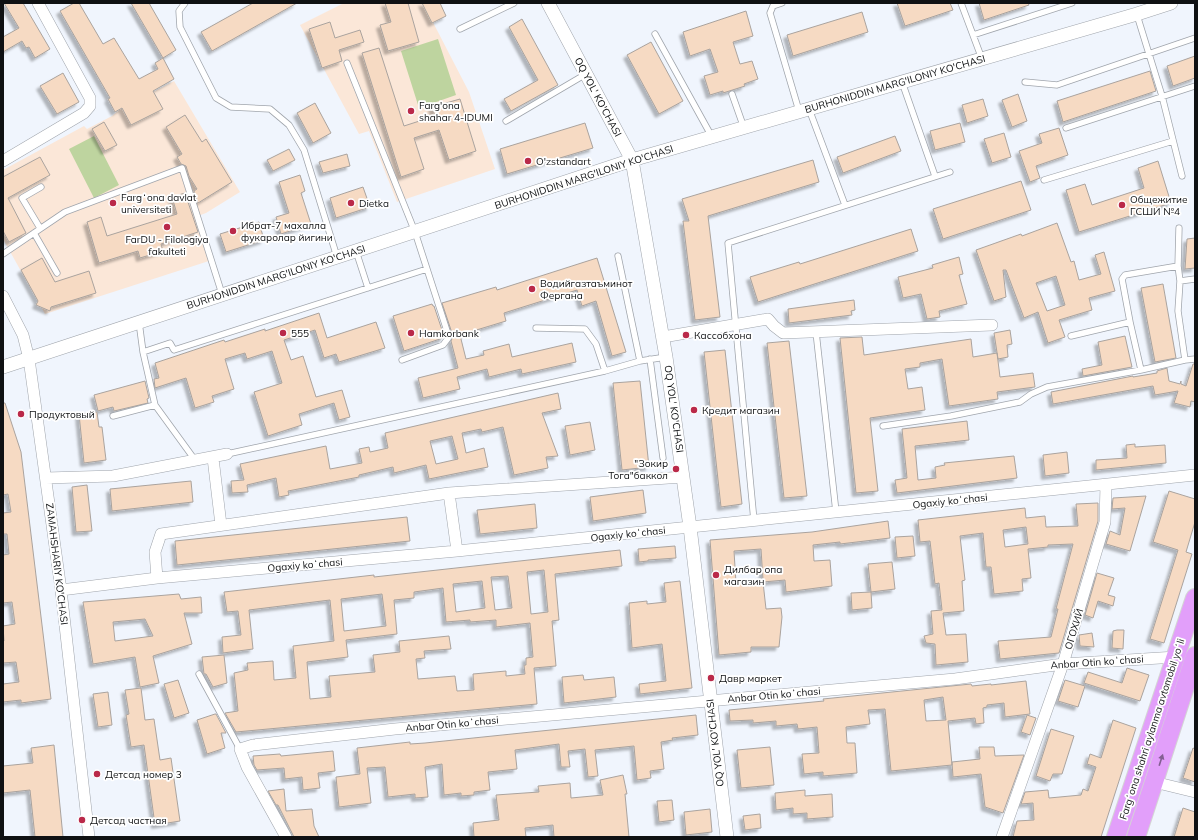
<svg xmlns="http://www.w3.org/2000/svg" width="1198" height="840" viewBox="0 0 1198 840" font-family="Mulish,sans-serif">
<defs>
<filter id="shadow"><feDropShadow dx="-3.5" dy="3.5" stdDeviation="1" flood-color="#0004"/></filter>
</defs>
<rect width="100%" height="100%" fill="#f0f5fd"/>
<path fill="#fbe7d8" d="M344,3H423L469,92L495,169L397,202L369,131L359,134L300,25Z
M174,81L240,192L206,213L198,216L212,260L45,314L3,239V170L84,126L87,129L112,116L119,110Z"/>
<path fill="#bed49f" d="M438,39L456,95L419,108L401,51Z
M94,136L119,185L94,198L69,149Z"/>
<path fill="#f6dac3" stroke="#aaa39e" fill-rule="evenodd" filter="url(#shadow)" d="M4,3H23L50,49L35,58L29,47L26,48L22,41L3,52V37L19,28Z
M74,3H79L103,44L114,38L139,79L158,69L155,63L163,58L174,79L153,91L163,109L131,125L122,108L115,112L108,99L110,98L60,11Z
M131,3H149L176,50L163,58Z
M253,3H297L212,51L201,32Z
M385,3H408L419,42L388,51L380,25L391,22Z
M422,3H440L446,16L432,23Z
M897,3H950L953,10L905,26Z
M979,3H1028L1029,5L984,20Z
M746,11L753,36L733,42L740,64L752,61L758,79L744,84L745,86L723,93V91L710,95L704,76L718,72L710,49L690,56L683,32Z
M862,12L868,32L793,56L787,35Z
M522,19L558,85L511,111L504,99L538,80L509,27Z
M330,22L335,38L360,30L364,42L339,50L342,61L322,68L309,29Z
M651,42L683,101L659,114L627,55Z
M379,48L404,126L435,116L432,107L460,99L476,151L449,160L439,130L414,138L424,169L401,177L362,53Z
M1195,56V78L1173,86L1167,66Z
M1150,71L1156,91L1063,122L1057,101Z
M63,73L79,102L57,114L40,86Z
M1018,94L1027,121L1012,127L1002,100Z
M983,99L988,116L967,123L962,105Z
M315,103L331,133L313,143L297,113Z
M185,115L202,142L206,139L232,182L198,203L194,191L197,189L189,176L186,166L181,164L177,157L182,154L166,127Z
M104,122L117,145L105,151L92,129Z
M585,123L593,148L507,174L500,149Z
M960,123L965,142L935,150L930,131Z
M1059,128L1068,155L1036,166L1040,178L1030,182L1019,151L1042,143L1039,134Z
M1004,133L1011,157L992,163L984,139Z
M895,136L901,151L843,173L837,157Z
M289,149L295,160L273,171L267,160Z
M347,154L350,166L323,173L319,162Z
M40,157L50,175L8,198L26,233L9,242L3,231V177Z
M813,160L819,182L708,216L720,317L695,320L683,221H689L682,199Z
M1158,161L1171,203L1079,232L1066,190L1085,184L1092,205L1144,188L1138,168Z
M300,175L305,191L301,193L311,224L281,234L276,217L289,213L279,182Z
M1021,181L1031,210L943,239L933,209Z
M363,187L370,207L336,218L330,198Z
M185,193L198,232L161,244L163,251L140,258L138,251L99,263L87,222L101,217L107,236L177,214L172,197Z
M259,222L264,240L226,252L220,234Z
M1057,223L1071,262L1074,261L1079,280L1101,274L1095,255L1104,252L1115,291L1089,298L1092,310L1059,320L1065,337L1048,343L1038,312L1024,318L1006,270H1003L1006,297L994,301L976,250L1021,234L1022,236ZM1056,276L1065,305L1047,311L1036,283Z
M911,229L918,251L758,302L750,277L799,262L800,264Z
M1195,238V268L1185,269L1187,239Z
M959,257L963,274L959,275L967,304L939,311L940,317L927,319L921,294L903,298L898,277L933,268L932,265Z
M42,258L55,282L89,271L96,293L51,307L50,311L36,305L38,301L21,270Z
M597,258L626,352L612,356L596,301L582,306L577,290L504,313L506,321L460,335L466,359L484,355L483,351L509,344L512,357L572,343L576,362L522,374L521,369L489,377L487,369L457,377L460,389L423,398L418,378L458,368L451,341L453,336L442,303L496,287L497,290Z
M1163,284L1176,358L1155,362L1141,288Z
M854,300L855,310L851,311L852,315L789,323L788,309Z
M432,304L433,306H434L444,336L443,338L404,351L393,316Z
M319,313L327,338L376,322L385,348L339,362L336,354L324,358L315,330L284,340L291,360L303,356L316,397L342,390L350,417L339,420L334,403L299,414L302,425L268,436L254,392L282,383L272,351L247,359L245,353L225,359L234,389L212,396L214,402L195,408L186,378L155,388L154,379L159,378L155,363L224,340L225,342L265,329V331Z
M1010,330L1012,344L1007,345L1008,357L998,359L994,333Z
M1125,336L1132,367L1083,376L1082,369L1102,365L1098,342Z
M862,337L864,355L971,339L973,357L997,353L1000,377L1033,373L1035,387L997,392L998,399L949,406L942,359L920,363V367L905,369L908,389L922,387L925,410L870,418L878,491L856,493L840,338Z
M789,341L807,496L784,498L767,343Z
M725,350L742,504L721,507L704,352Z
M1193,364H1195V402L1191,401L1190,407L1174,403L1178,391L1155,395L1153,386L1053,404L1051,392L1133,376V377L1157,373V371L1167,368L1169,381L1180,384L1181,381V384L1186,386Z
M145,381L149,398L147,399L148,403L114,411L113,407L98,411L94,395Z
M640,381L649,467L622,470L613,383Z
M558,393L561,409L542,413L558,456L546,457L548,468L514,475L503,427L482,432L481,429L462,433L466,453L484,448L488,467L429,479L426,465L394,473L393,467L359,475V477L288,491L289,495L279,497L276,478L247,485L248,492L232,493L231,481L244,480L240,464L326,446L330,469L362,463L359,449L369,447L370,452L388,448L385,433ZM452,436L458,459L436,464L430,441Z
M3,403H5L21,452L51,699L21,703V700L3,702V684L19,682L16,662L3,663V641H4L3,626L15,624L12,602L3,603V555L9,554L7,534H3V513L11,512L8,494L3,495Z
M97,412L99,427H102L106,460L84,463L79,414Z
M967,421L969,440L915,446L918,480L936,478L935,467L945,465L944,463L1014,456L1017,478L897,493L895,480L907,478L902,429Z
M590,422L595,450L570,455L565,426Z
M1135,444V447L1165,445L1166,463L1096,470V460L1127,458L1126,445Z
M1067,452L1069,473L1045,476L1043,455Z
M191,481L193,502L112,511L110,489Z
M87,485L92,531L76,532L72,487Z
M643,490L646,513L593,521L590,497Z
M1169,491L1195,499V522L1186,552L1192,554L1164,643L1150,639L1178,550L1153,542Z
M1146,496L1130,551L1106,544L1110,531L1120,535L1125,508L1112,509L1113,498Z
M1098,503V521L1059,653L1000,659L998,641L1051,637L1058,609H1056L1073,544L1048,545V547L1028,549L1031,578L1022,579L1023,591L994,594L991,567H986L983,533L960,536L965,580L962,581L964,611L943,613L946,635L966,634L968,662L936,665L935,644L926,643L924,636L933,634L931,611L942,610L939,583L935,584L930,541L920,542L918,520L1025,508L1026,518L1045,516L1046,527L1078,526L1076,504ZM1026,527L1028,544L1005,547L1003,530Z
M535,504L537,528L480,534L477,510Z
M407,517L410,541L177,565L175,541Z
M888,521L890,538L840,544V542L813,545L814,561L830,560L832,586L786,592L785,580L763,582L766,609L781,608L782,617L779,647H751V652L719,655L710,540L812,532ZM761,549L763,580L736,583L734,551Z
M913,536L915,556L897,558L895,537Z
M675,546L676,558L648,560V561L639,562L638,549Z
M620,550L622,566L555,574L559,620L552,621L556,666L534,668L537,704L236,732L225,713L238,711L234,673L248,670L247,663L273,661L274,680L296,678L293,646L334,641L330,600L249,610L253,649L223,653L222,637L241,635L238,611L227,612L224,592L374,575V577ZM544,570L548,612L531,614L527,572ZM508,576L512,608L495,610L491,577ZM482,581L485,608L456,612L453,584ZM443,588L446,622L470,620V622L496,620V627L530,623L533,657L526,658V665H524L525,674L506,676V671L473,674L474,690L457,691L455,676L418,679L416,659L425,658L424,651L451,649L449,636L399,641L400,652L373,655L375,672L329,676L331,697L310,699L307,662L348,657L346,640L397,634L394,600L414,598V592ZM382,594L386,626L344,631L341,599Z
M892,562L895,589L871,592L868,564Z
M1097,573L1114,578L1108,595L1115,597L1113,606L1098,601L1093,618L1085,615Z
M680,581L692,688L640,694L639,684L666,681L662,644L632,648L629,603L647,601V604L666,602L664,583Z
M871,592L872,608L852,610L851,593Z
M179,594L181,599L201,597L202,613H184L192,644L153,656L159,683L140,687L135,657L93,664L83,602ZM145,619L153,636L115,641L113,622Z
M1117,630H1124L1123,649L1112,648L1113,631Z
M1092,633L1094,647L1080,646L1079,635Z
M224,655L227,683L213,687L206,674H204L202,657Z
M1127,668L1149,675L1140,701L1084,683L1088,672L1122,683Z
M583,675L584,680L614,677L616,697L564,703L562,677Z
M178,680L189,713L174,718L164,684Z
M1065,680L1085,686L1078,707L1058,701Z
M1026,681L1030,714L1005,717L1004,703L987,705V707L983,708L984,723L976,724L975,718L948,721L952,765L891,771L885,709L868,710L870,724L846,727L847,743H855L857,773L823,776V772L804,774L802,754L819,753L817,727L798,729L797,724L776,726V721L753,723V720L730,721L729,710L824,701L823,699L971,684L972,686L991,684V685ZM943,697L946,720L926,721L924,700Z
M141,688L145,720L154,719L160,760L171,758L180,821L155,825L144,745L131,747L126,715L129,714L125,690Z
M108,692L112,725L98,727L93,694Z
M215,714H216L226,733H221L225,748L207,754L197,720Z
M696,715L698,735L672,738L673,740L661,742L664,769L650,771L651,778L637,780L634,746L595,750L598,776L588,777L585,749L568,751L570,767H561L559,744L515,750L517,769L488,772L490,790L474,792V795L461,796V793L444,795L442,764L425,767L428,797L415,798V794L388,797L385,767L367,768L371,803L339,807L336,777L360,774L357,748L410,742V744L425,743Z
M1027,715L1036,718L1030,735L1021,732Z
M1113,720L1136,728L1101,837H1013L1017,821L1034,820L1033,803L1021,804L1025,792L1048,790L1049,798L1081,795L1083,789L1088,791L1096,767L1087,764L1090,754L1101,758Z
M1051,729L1074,736L1062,774H1053L1050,781L1036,776Z
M54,745L63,837H35L30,790L3,793V766L33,763L31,748Z
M770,747L774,785L741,788L737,750Z
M979,747H994L995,756L1024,755L1003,813L985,807L981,774L953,777L952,762L980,759Z
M1193,748L1195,749V782L1183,778Z
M333,751L335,771L318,773L320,788L303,790L302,777L285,779L284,768L257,770L254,765L253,756L280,754L281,756Z
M623,775L627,794H625L629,837H554L553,825L525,828L526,837H474L473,823L499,820L496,795L539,792L538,786L570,783L571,798L603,795L600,780Z
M284,789L286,811L312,809L314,826L319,837H294L278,805H276L268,791Z
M805,790V796L832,794L833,817L807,819V813L793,814V808L776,810L775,793Z
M672,800L674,820L659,822L657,801Z
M1183,808L1195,812V837H1174Z
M710,809L712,832L686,835L684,812Z
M760,814L761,828L745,830L743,816Z"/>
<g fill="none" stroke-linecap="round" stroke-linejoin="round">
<defs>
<path id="service" d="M185,3L179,11L180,27L216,98L231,107L270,109L289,125L304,150L337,257
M782,3L773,6L770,13L799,111
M961,3L982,59
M1137,15L1162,96L1182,176
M460,29L514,3
M655,34L712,137
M973,35L1072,3
M347,63L415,232L449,337L443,345L402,360
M902,82L935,176
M1025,82L1057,85L1195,38
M732,94L744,128
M809,109L845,205
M506,121L586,74
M1066,128L1195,86
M1044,180L1173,141
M40,228L22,198L41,187
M1179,228L1178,266L1180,281L1178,311L1185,360L1195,359
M34,233L57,273
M356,251L368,288
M3,254L65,212L182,168L222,294
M618,256L640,361
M1180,281L1195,279
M139,322L143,352L155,405L195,460
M1130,322L1141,370
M536,328L585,329L596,344L605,371
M816,332L836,512
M1071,336L1130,322L1122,279L1125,275L1178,266
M143,352L170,343L174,350L427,269
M650,359L663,458
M113,416L155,405
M883,426L951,416L1020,402L1031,394L1047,387L1141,370L1185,360
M227,454L605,371L640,361L666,357
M754,521L728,243L950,172
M199,674L240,749"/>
<path id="minor" d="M3,161L84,113L90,106V98L38,3
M3,296L23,335L29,359L61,590L89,837
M663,337L768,319L774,326L783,333L992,325
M213,458L221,525
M46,478L113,476L227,454
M449,493L457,551
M157,578L155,552L161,534L449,493L683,477
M61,590L157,578L457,551L1195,475
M1154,782L1195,792
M286,837L247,767L240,749L253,745L395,729L955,679L1063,664L1176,657
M1002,837L1063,664L1105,522L1106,485"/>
<path id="tertiary" d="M548,3L632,160L666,357L690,527L727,837
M3,367L632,160L1137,14L1171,3"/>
<path id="trunk" d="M1116,837L1195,598
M1136,837L1195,656"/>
</defs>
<use href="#service" stroke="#a0a5ac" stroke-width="7"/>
<use href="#minor" stroke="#a0a5ac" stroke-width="12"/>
<use href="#tertiary" stroke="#a0a5ac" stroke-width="14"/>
<use href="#trunk" stroke="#d4d4d5" stroke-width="20"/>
<use href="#service" stroke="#fff" stroke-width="5.5"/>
<use href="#minor" stroke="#fff" stroke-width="11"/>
<use href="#tertiary" stroke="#fff" stroke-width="13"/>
<use href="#trunk" stroke="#e29ffa" stroke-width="18"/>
</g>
<defs><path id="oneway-solid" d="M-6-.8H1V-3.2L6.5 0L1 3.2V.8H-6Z"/></defs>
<use fill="#835f92" href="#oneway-solid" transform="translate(1161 760) rotate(-72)"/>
<g fill="#ba2949" stroke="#fff" stroke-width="1.5">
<circle cx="411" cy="111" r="4"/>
<circle cx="528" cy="161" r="4"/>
<circle cx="113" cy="203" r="4"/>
<circle cx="351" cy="203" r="4"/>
<circle cx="1122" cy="205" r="4"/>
<circle cx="167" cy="227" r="4"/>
<circle cx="233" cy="231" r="4"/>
<circle cx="532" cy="289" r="4"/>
<circle cx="283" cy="333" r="4"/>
<circle cx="411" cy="333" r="4"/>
<circle cx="686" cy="335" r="4"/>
<circle cx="694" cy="410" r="4"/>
<circle cx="21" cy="414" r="4"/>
<circle cx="676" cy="469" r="4"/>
<circle cx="716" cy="575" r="4"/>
<circle cx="711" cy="678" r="4"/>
<circle cx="97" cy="774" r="4"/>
<circle cx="82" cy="820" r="4"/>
</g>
<g text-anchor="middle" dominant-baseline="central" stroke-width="3.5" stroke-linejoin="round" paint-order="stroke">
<g font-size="10" fill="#0f1113" stroke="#fff">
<text transform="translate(895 84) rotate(-16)">BURHONIDDIN MARG'ILONIY KO'CHASI</text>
<text transform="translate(598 97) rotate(62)">OQ YOL' KO'CHASI</text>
<text transform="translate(584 177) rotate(-18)">BURHONIDDIN MARG'ILONIY KO'CHASI</text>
<text transform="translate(276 277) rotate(-18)">BURHONIDDIN MARG'ILONIY KO'CHASI</text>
<text transform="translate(674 409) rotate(82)">OQ YOL' KO'CHASI</text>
<text transform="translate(950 501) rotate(-6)">Ogaxiy koʻchasi</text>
<text transform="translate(628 534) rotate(-6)">Ogaxiy koʻchasi</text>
<text transform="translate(57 564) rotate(83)">ZAMAHSHARIY KO'CHASI</text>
<text transform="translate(305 565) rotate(-5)">Ogaxiy koʻchasi</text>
<text transform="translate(1074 629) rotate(-73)">ОГОХИЙ</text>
<text transform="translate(1097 662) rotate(-4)">Anbar Otin koʻchasi</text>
<text transform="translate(774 695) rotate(-5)">Anbar Otin koʻchasi</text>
<text transform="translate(452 724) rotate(-5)">Anbar Otin koʻchasi</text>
<text transform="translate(1152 729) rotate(-72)">Fargʻona shahri aylanma avtomobil yoʻli</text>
<text transform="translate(715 743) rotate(-97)">OQ YOL' KO'CHASI</text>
</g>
<g font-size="10" fill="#0f1113" stroke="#fff" text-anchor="start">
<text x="419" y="105">Farg'ona<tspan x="419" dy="12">shahar 4-IDUMI</tspan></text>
<text x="536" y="161">O'zstandart</text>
<text x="121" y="197">Fargʻona davlat<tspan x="121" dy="12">universiteti</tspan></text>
<text x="1130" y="199">Общежитие<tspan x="1130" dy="12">ГСШИ №4</tspan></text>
<text x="359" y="203">Dietka</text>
<text x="241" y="225">Ибрат-7 махалла<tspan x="241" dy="12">фукаролар йигини</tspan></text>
<text x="167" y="239" text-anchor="middle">FarDU - Filologiya<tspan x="167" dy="12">fakulteti</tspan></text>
<text x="540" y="283">Водийгазтаъминот<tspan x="540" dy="12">Фергана</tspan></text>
<text x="291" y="333">555</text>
<text x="419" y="333">Hamkorbank</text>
<text x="694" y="335">Кассобхона</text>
<text x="702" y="410">Кредит магазин</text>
<text x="29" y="414">Продуктовый</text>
<text x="668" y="463" text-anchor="end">"Зокир<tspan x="668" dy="12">Тога"баккол</tspan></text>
<text x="724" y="569">Дилбар опа<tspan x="724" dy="12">магазин</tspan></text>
<text x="719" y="678">Давр маркет</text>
<text x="105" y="774">Детсад номер 3</text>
<text x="90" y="820">Детсад частная</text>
</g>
</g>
<rect width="1198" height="840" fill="none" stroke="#0f1113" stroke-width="8"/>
</svg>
